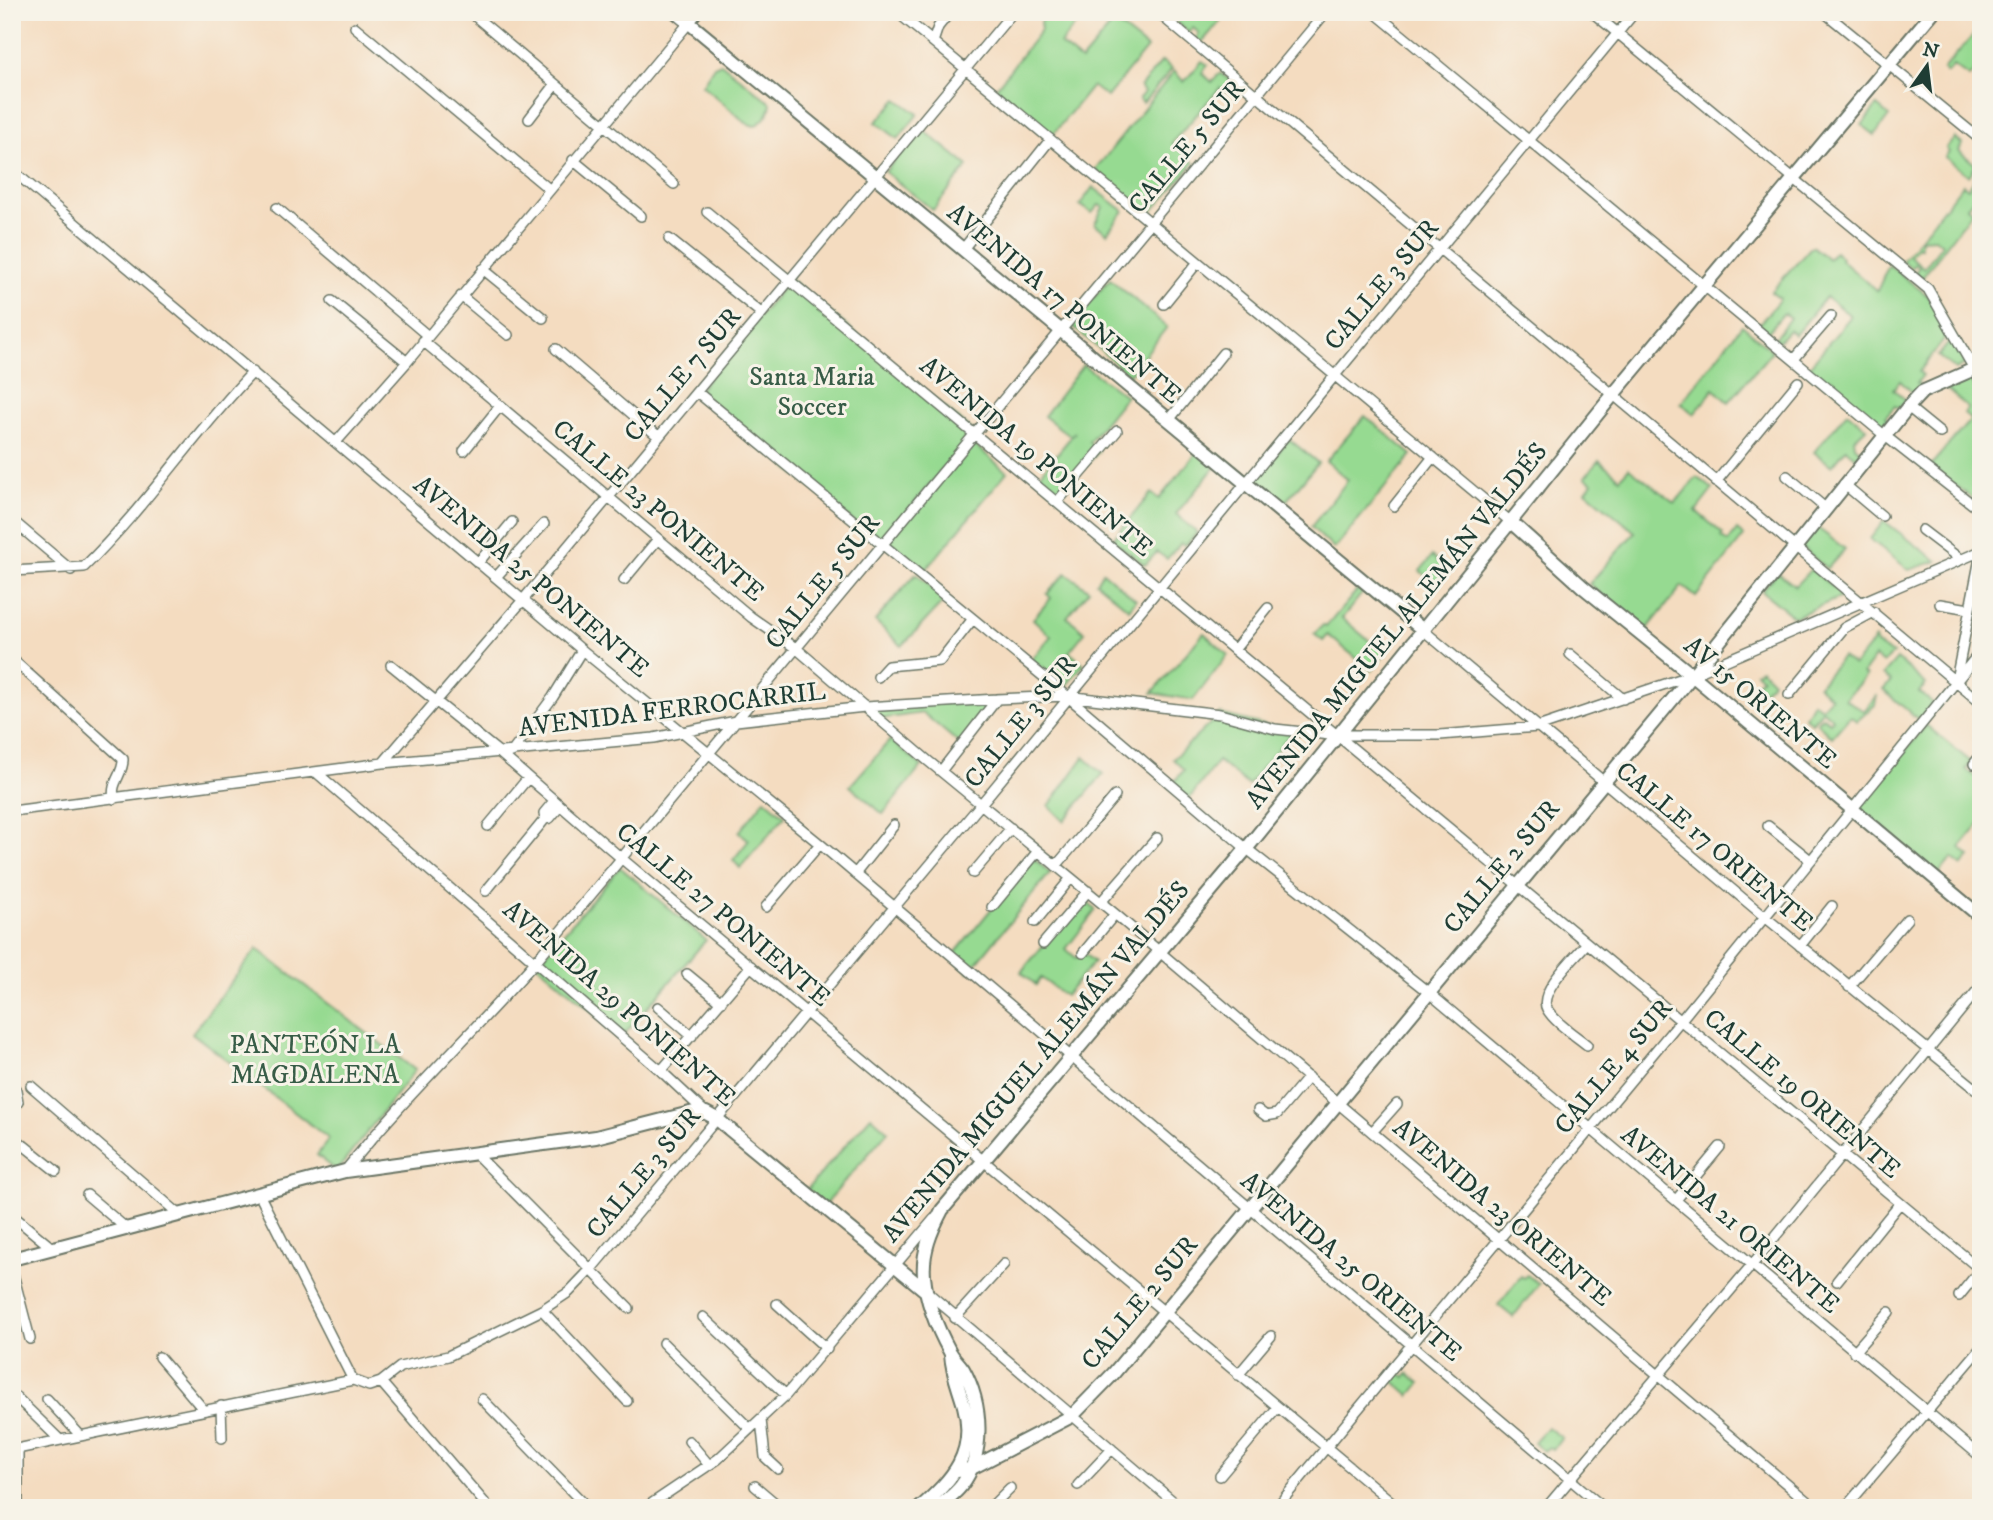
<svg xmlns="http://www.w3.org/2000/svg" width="1993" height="1520" viewBox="0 0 1993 1520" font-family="'IM FELL DW Pica',serif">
<rect width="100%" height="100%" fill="#f7f3e8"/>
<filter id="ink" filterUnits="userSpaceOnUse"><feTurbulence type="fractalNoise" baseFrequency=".0143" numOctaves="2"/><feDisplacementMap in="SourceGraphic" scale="14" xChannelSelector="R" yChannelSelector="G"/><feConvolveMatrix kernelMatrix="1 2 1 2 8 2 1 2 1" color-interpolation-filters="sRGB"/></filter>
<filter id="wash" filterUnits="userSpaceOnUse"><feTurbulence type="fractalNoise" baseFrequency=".00686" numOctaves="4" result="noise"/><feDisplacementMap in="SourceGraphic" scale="28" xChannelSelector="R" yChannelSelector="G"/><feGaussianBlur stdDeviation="1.57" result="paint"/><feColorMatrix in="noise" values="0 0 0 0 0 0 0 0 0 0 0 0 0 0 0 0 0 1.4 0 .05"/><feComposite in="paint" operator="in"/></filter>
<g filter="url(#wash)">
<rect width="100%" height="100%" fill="#f4dcc0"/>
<path fill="#96da91" stroke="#5a8c62" stroke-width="2" fill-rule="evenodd" d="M1047,12H1086L1060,44L1081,61L1114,22L1147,48L1107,97L1092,86L1050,138L996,88L1041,30L1040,22Z
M1174,12H1209L1221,21L1201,43L1196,38L1199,33L1193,28L1189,33L1170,16Z
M1977,31L1981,34V64L1969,77L1953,66L1947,73L1943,69Z
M1162,61L1172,69L1143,103L1139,99L1144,92L1140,87Z
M1202,61L1208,65L1202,73L1212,82L1220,73L1234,83L1225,92L1220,88L1172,143L1194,163L1149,215L1095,170L1174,71L1184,82Z
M721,63L771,103C770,114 764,121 754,126L746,123L702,85L714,66Z
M897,99L918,114L898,139L876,122Z
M1877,106L1889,116L1875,135L1862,125Z
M921,128L968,166L933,210L885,172Z
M1955,138L1962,144L1959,151L1976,165L1969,176L1945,157L1949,152L1946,148Z
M1981,171V190L1978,188L1974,193L1976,195L1967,207L1972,211L1922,278L1915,272L1919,267L1915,264L1911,268L1902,261L1963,184L1968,188ZM1935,238L1942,244L1924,268L1910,256L1918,246L1921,247V239Z
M1093,187L1124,211L1107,233L1095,224L1103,207L1099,205L1092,213L1080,205Z
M1812,246L1828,259L1835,251L1842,258L1841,260L1877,291L1889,265L1928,296L1948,335L1919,372L1923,375L1917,383L1922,387L1913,393L1900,381L1893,389L1906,400L1899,408L1895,406L1885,417L1888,420L1882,427L1808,368L1851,316L1826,297L1795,335L1789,330L1778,342L1774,339L1790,318L1784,313L1767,333L1758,325L1780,299L1771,292Z
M790,279L974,432L880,544L697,392Z
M1110,279L1167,327L1129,375L1070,324Z
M1742,325L1772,351L1729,402L1714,389L1694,414L1681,403Z
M1951,340L1965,364L1956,370L1938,356Z
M1083,365L1126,396L1089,442L1099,451L1060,496L1037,478L1075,432L1070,436L1044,416Z
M1969,379L1981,396V505L1930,466L1971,419L1964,413L1968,408L1944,387Z
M1847,412L1866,428L1854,439L1855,446L1862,452L1857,458L1846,449L1832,466L1814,452Z
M1365,416L1412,455L1334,549L1311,527L1348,480L1326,461Z
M1289,439L1318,463L1282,506L1252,482Z
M971,442L1007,472L924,572L887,541Z
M1198,451L1215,467L1176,514L1197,533L1185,546L1181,543L1167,559L1157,552L1145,565L1112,540L1151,493L1159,499Z
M1599,460L1620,478L1629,468L1675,503L1697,477L1713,489L1696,511L1723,534L1721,537L1728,542L1737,530L1744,536L1696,597L1682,586L1645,632L1589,584L1635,532L1586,491L1592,483L1585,477Z
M1884,521L1937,561L1909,570L1870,539Z
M1815,526L1845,549L1827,569L1799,545Z
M1432,556L1450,570L1439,585L1420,571Z
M1811,569L1844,596L1794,617L1762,591L1777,572L1795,586Z
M1103,572L1136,600L1129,609L1096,582Z
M1066,573L1089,590L1067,617L1085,632L1069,652L1084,664L1065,687L1031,660L1051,636L1033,619L1051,598L1047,594Z
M916,574L946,599L902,646L875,621Z
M1360,587L1364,591L1342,618L1385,654L1372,671L1328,635L1323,641L1314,634L1323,625L1326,627Z
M1204,633L1228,655L1193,700L1152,693Z
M1875,639L1876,645L1893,654L1883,663L1875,657L1863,673L1866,676L1845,699L1864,711L1877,695L1875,705L1857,721L1850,716L1832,737L1817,723L1823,717L1830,722L1833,719L1823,710L1812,723L1805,717L1813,702L1821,708L1831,697L1818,686L1842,657L1854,665Z
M1897,659L1926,684L1919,692L1933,703L1919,720L1883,690L1891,681L1883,675Z
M1761,669L1773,681L1753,702L1749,699L1753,695L1747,690L1762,678L1756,672Z
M997,699L961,745L923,713L880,719L865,707Z
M1220,714L1292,732L1248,785L1218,761L1189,799L1172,784L1184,770L1173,759Z
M1926,725L1971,762L1966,769L1981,781V823L1960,848L1970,857L1962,866L1952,858L1938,875L1858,807Z
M890,740L922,766L883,814L850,786Z
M1084,757L1103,774L1064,821L1049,806Z
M765,799L785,816L740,868L733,860L749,840L739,832Z
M1033,858L1050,873L969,972L952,957Z
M620,867L706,940L622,1037L537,964Z
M1082,899L1096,910L1066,949L1076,958L1083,953L1094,962L1065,996L1041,978L1036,985L1021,972Z
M257,949L415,1070L337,1171L317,1155L329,1139L192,1033Z
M871,1116L888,1131L823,1207L805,1192Z
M1527,1275L1539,1284L1513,1317L1498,1305L1521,1276L1523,1278Z
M1398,1372L1405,1377L1408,1373L1420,1383L1410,1396L1392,1380Z
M1547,1427L1562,1438L1553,1449L1549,1447L1544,1451L1534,1442Z"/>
</g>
<g filter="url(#ink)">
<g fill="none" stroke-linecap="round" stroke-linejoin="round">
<defs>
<path id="street" d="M470,12L674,184
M897,12L1511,522
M1157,12L1981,703
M1374,12L1884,435L1981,511
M1592,12L1928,289L1981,381
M1824,12L1981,140
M355,27L549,189
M933,42L938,27L950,12
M529,119L555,85
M573,160L641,216
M12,170L582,650L820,844L1604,1508
M277,208L428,336
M707,212L1981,1270
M669,239L761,313
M963,249L1050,140
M483,269L543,318
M461,296L508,335
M332,301L407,362
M1164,304L1198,262
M423,341L751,617L797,649L927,760L1115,914L1815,1508
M556,349L659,437
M1794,359L1831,316
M697,392L1067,696L1242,845L1428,992L1981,1457
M1908,407L1940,433
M1169,420L1223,353
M337,441L407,362L698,12
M464,451L500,406
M1787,476L1824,507
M1716,482L1798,382
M1844,484L1882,516
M1057,502L1117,431
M1394,506L1433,457
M12,520L71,570
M1922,530L1960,559
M478,563L512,522
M12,571L84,567C146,507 193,434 253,372
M496,577L544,524
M624,580L658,539
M1940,604L1969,609
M1423,630L1765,917L1981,1093
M12,633V650
M1234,650L1268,608
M1570,654L1623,699
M12,659L123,759C124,774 110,782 114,799
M391,665L501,754L621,858L1399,1508
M878,677L888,666L940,661L972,620
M1956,680L1981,553
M1789,695L1844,628L1874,612
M512,752L553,697L582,650
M383,763L523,600L1013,12
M1974,764L1981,755
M941,771L997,699
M317,773L661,1071L706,1113
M12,811L383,763L654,738L736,721L865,707L997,699L1067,696L1220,714L1275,729L1330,735H1440L1538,727L1692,675L1981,551
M545,819L544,813L554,801
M488,826L528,778
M1768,826L1809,859
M1056,866L1115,796
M973,873L1011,828
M855,874L894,825
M486,891L545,819L550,818L560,806
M1101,902L1157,838
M766,907L820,844
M992,907L1038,851
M1035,922L1071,878
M1043,944L1088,891
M1800,946L1832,906
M1083,953L1115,914
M687,974L721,1002
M1849,987L1907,919
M658,1007L692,1036
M1587,1045C1575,1035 1555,1023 1547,1009C1537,992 1576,956 1587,943
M661,1071L751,966
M12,1086L16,1090L18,1102L12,1111
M31,1086L180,1215
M1258,1110L1266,1116L1277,1114L1308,1077
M1373,1131L1397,1104
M12,1136L56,1171
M475,1153L629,1308
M345,1171C404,1097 473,1033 535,962L1326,12
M259,1194L353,1380L369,1386L381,1382
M87,1195L127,1229
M1676,1200L1720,1147
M12,1215L52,1248
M12,1270L30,1339
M1837,1281L1900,1203
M926,1291L1181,1508
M1959,1296L1980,1270
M777,1304L827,1349
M542,1310L627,1401
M703,1317L786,1395
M955,1318L1004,1264
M663,1343L750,1429
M1854,1352L1889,1312
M159,1357L203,1409
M1238,1375L1271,1336
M381,1382L400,1367L448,1356L542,1310L569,1292L591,1269L981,804L1635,12
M381,1382L489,1508
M16,1397L59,1439
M47,1399L79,1434
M482,1399L588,1508
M221,1406L222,1438
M761,1420L765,1457L778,1469
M689,1441L709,1465
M18,1449V1508
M12,1450L353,1380
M1220,1476L1277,1408
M1078,1485L1112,1449
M755,1486L781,1508
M645,1508L718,1459L786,1395L934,1219
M990,1508L1010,1488
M1276,1508L1681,1020L1981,651
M1546,1508L1751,1266L1981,986
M1845,1508L1981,1348"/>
<path id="secondary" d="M676,12L1423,630
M1511,522L1583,587L1692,675L1981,917
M12,1259L345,1171L596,1137L694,1112L706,1113L717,1119L926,1291
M957,1471L970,1469L1072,1416L1113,1374L1682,688L1908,407L1922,392L1981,366
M920,1508C952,1479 977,1454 964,1406C959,1388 952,1373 951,1354
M937,1508C945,1501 955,1494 961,1486C986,1454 982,1403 963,1369C959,1363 953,1358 950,1352C938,1330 926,1301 924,1276C922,1252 931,1231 942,1210L1247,848L1612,396L1933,12"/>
</defs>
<use href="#street" stroke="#6a7565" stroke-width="12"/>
<use href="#secondary" stroke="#6a7565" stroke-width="16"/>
<use href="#street" stroke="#fff" stroke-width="9"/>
<use href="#secondary" stroke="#fff" stroke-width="12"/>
</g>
</g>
<g text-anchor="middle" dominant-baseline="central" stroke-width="6" stroke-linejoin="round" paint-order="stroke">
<g font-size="26" fill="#1f3d34" stroke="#f7f3e8">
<text transform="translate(1187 147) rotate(-50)">CALLE 5 SUR</text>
<text transform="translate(1382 285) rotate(-50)">CALLE 3 SUR</text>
<text transform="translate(1064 304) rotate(40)">AVENIDA 17 PONIENTE</text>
<text transform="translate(683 375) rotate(-50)">CALLE 7 SUR</text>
<text transform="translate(1036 457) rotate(40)">AVENIDA 19 PONIENTE</text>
<text transform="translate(658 511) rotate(40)">CALLE 23 PONIENTE</text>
<text transform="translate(531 577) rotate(40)">AVENIDA 25 PONIENTE</text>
<text transform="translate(823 582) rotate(-51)">CALLE 5 SUR</text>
<text transform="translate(1397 626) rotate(-51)">AVENIDA MIGUEL ALEMÁN VALDÉS</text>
<text transform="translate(1760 703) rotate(40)">AV 15 ORIENTE</text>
<text transform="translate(672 710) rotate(-7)">AVENIDA FERROCARRIL</text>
<text transform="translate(1021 722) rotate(-51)">CALLE 3 SUR</text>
<text transform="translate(1714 847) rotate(40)">CALLE 17 ORIENTE</text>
<text transform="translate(1502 867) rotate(-50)">CALLE 2 SUR</text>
<text transform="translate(723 915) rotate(40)">CALLE 27 PONIENTE</text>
<text transform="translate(619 1004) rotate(41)">AVENIDA 29 PONIENTE</text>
<text transform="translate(1036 1062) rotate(-50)">AVENIDA MIGUEL ALEMÁN VALDÉS</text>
<text transform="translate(1614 1067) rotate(-50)">CALLE 4 SUR</text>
<text transform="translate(1802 1094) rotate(40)">CALLE 19 ORIENTE</text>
<text transform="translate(644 1173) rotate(-50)">CALLE 3 SUR</text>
<text transform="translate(1502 1213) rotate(40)">AVENIDA 23 ORIENTE</text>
<text transform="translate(1730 1220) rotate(40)">AVENIDA 21 ORIENTE</text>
<text transform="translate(1351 1267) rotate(40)">AVENIDA 25 ORIENTE</text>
<text transform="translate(1140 1303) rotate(-50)">CALLE 2 SUR</text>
</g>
<g font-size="26" fill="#375c47" stroke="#f7f3e8">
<text x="812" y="377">Santa Maria<tspan x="812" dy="30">Soccer</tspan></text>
<text x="315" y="1045">PANTEÓN LA<tspan x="315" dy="30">MAGDALENA</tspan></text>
</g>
</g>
<rect width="1993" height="1520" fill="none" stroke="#f7f3e8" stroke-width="42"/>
<g transform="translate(1927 66) rotate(14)" stroke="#f7f3e8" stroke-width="5" paint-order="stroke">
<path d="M0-5L12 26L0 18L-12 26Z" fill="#1f3d34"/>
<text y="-10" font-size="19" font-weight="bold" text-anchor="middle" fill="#1f3d34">N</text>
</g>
</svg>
